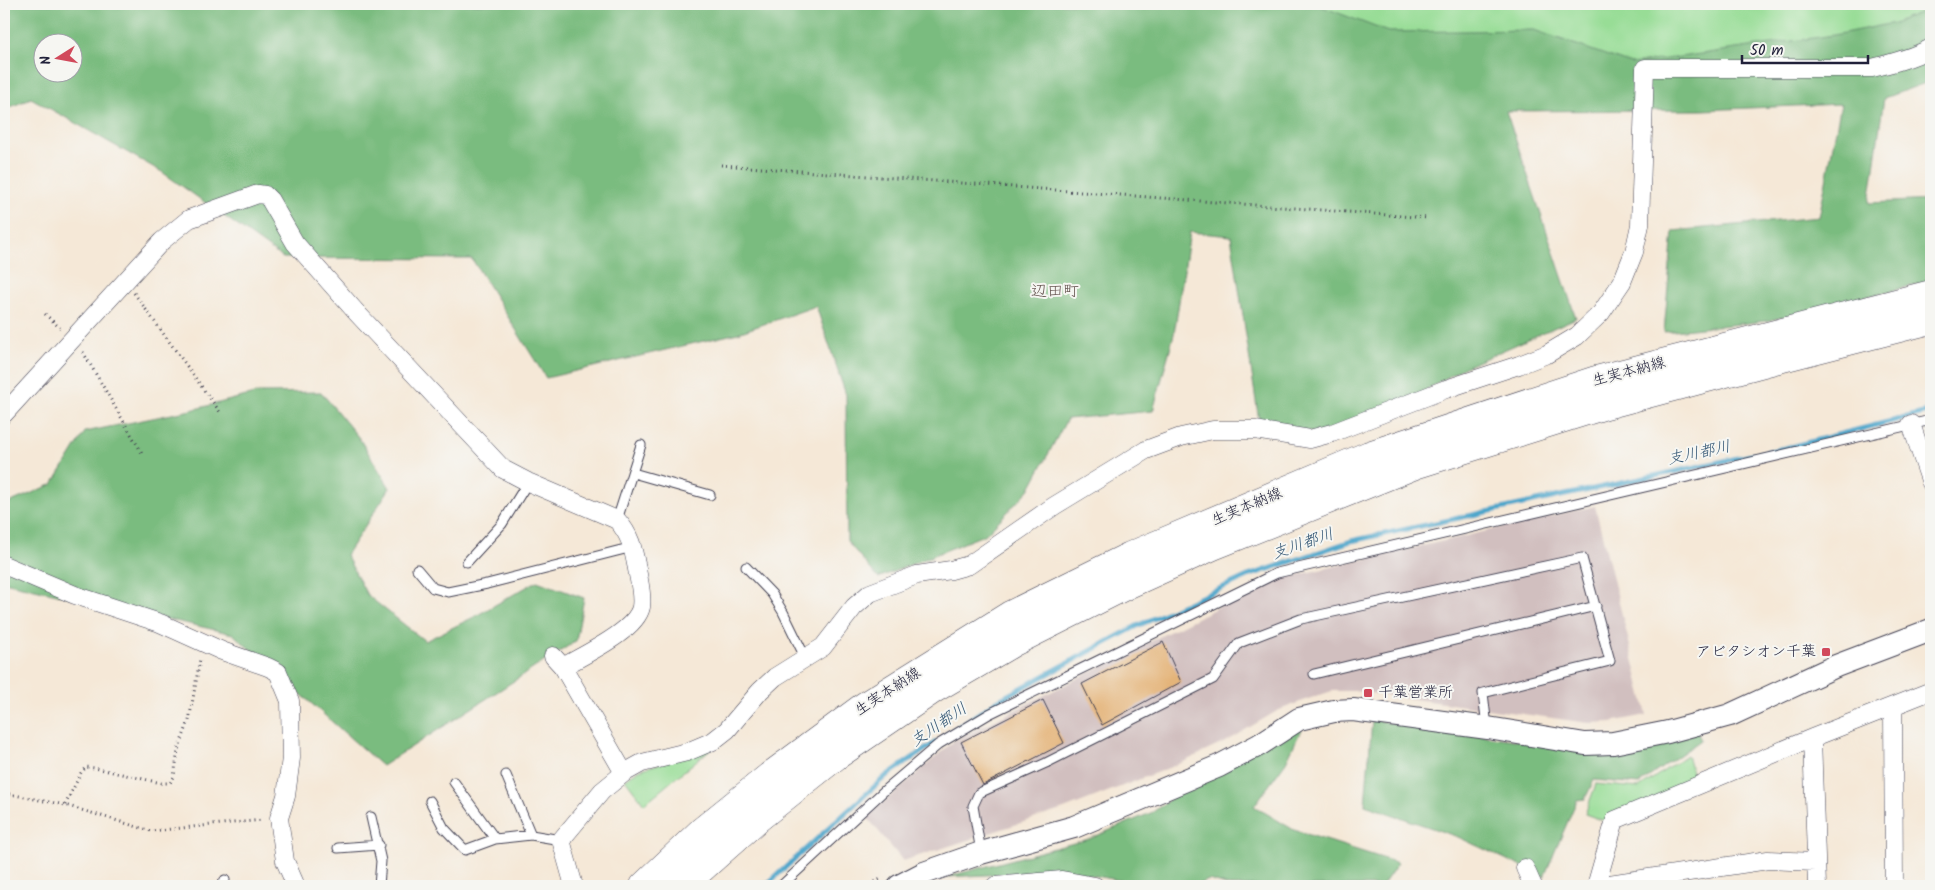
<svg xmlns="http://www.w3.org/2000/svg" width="1935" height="890" viewBox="0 0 1935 890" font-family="Kalam,'Klee One',sans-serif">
<rect width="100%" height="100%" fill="#f6f6f2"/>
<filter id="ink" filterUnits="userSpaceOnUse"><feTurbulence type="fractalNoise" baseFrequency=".02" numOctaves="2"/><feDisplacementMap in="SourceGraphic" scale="10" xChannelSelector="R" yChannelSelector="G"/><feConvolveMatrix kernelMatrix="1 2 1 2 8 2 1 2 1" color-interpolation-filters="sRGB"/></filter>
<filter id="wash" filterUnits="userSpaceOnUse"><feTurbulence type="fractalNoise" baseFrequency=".0096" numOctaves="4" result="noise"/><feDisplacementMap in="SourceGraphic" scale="20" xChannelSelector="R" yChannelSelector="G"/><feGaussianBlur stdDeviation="1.12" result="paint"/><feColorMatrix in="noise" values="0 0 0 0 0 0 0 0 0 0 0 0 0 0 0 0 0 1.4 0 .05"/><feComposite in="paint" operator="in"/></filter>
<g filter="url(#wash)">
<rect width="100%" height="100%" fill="#f5e8d7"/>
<path fill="#d1bfbf" d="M1595,506L1647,715L1611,722L1589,723L1356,691H1332L1305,700L1277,711L1223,743L1181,763L1064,809L903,861L867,817L954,741L1230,601L1280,579Z"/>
<path fill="#98dd96" stroke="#5d8068" d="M1154,4H1931V31L1883,53L1442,75Z
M713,747L644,804L625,779L639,770Z
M1687,755L1695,782L1610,823L1585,814L1596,784L1639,788Z"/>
<path fill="#7abc7f" stroke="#4e6f5d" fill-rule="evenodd" d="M4,4H1315L1388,32L1534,30L1631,64L1834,35L1894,23L1931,8V81L1884,98L1869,203L1931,200V281L1767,321L1664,332L1673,231L1819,217L1841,104L1703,110L1506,111L1576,318L1463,368L1343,440L1259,421L1231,236L1190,232L1174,334L1153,411L1067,419L1029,490L986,534L878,578L847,541L846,395L816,306L738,333L546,378L472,259L283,258L162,172L31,98L4,110ZM42,42H72V72H42Z
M321,392L359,438L390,488L346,555L367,595L425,641L474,617L537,581L584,598L576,641L382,766L233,634L4,582V505L53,484L85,432L191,410L258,393Z
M1372,720L1536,743L1627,752L1697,732L1701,740L1639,784L1594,780L1585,799L1577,800L1544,877L1458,837L1365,805Z
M1303,726L1286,762L1254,806L1294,830L1398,863L1382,886H1229L1209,880L1193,886H1151L1068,871L946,877L1089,839L1153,812L1221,760Z"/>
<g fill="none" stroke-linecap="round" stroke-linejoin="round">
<path stroke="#4ea6cb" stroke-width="5" d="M943,737L997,701L1137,626L1248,576L1351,541L1794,446L1931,411
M765,886L886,776L936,742"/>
</g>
<g id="blocks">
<path fill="#e4b479" d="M1163,642L1181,682L1102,725L1082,684Z
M1043,700L1064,743L983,785L961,742Z"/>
</g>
</g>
<g filter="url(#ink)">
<use href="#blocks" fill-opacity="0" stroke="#424052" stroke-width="1"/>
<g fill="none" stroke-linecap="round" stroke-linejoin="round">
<defs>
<path id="service" d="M633,473L710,495
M617,520L641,445
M467,562L502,524L528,482
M746,567L772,594L783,612L805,657
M417,569L433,588L448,592L487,584L633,547
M1314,674L1596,606
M506,775L531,835
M454,782L495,839
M430,801L444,828L465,850L495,839L531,835L561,840
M371,817L381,861L379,886
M338,848L379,845
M981,852L973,806L979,793L1046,763L1213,679L1239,643L1301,619L1582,558L1610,661L1483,693L1487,727
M221,886L225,880
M781,886L886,789L939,744L989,714L1277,573L1931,420"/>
<path id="minor" d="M4,414L162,241L189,219L258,194L265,195L270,200L295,243L356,312L503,469L528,482L617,520C631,536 633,548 637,569C639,581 643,595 641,607C636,631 583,655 563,667
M1911,424L1931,483
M4,565L75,595L160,623L222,651L268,667L278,672L290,701L291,758L286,796L279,818L285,861L296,886
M553,656L563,667L624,773
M1893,707L1894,886
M1812,738L1817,886
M1816,862L1768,860L1596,886L1615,820L1812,738L1931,691
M1525,868L1533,886
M574,886L561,840L602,791L624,773L642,763L687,752L713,741L727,730L760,691L775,677L823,647L854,607L870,593L917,575L951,570L969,565L1054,506L1146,450L1181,437L1213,430H1255L1310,439L1332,433L1446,389L1519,365L1547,354L1577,336L1601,313L1622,282L1634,252L1640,225L1645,68H1872C1893,63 1912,58 1931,48
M995,886L1062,880L1095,886"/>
<path id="tertiary" d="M899,886L924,873L981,853L1074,827L1219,766L1259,745L1299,719L1334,711L1353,710L1488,728L1585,744L1613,743L1668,732L1730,715L1836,666L1931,630"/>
<path id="primary" d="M644,886L702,831L770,776L866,705L1010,615L1130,556L1369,455L1596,380L1931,294
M682,886L757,819L836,756L934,689L1014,642L1129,584L1213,546L1415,465L1606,405L1771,361L1931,320"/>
</defs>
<use href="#service" stroke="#424052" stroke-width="11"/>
<use href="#minor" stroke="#424052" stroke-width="19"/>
<use href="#tertiary" stroke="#424052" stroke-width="24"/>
<use href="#primary" stroke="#424052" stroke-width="29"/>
<path stroke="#424052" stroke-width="3" stroke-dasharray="1 4" stroke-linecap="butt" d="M721,165L1428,218
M134,293L220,412
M45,314L60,328
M83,352L142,453
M4,793L65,805L151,831L263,820
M65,805L81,773L86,767L95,768L161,783H170L174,777L178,750L189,721L200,659
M865,886L881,879"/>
<use href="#service" stroke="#fff" stroke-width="9"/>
<use href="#minor" stroke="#fff" stroke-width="18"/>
<use href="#tertiary" stroke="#fff" stroke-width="22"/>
<use href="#primary" stroke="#fff" stroke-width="28"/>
</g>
</g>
<g fill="#d1495b" stroke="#f6f6f2" stroke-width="2">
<rect x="1821" y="647" width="10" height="10" rx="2.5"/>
<rect x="1363" y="688" width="10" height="10" rx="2.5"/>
</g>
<g text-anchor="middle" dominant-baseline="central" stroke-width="4" stroke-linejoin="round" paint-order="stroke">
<g font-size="15" fill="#22223b" stroke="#f6f6f2">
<text transform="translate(1629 372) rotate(-15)">生実本納線</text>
<text transform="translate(1247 507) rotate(-23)">生実本納線</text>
<text transform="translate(888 692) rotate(-33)">生実本納線</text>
</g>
<g font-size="15" fill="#22223b" stroke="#f6f6f2" text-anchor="end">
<text x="1816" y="652">アビタシオン千葉</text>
<text x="1378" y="693" text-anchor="start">千葉営業所</text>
</g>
<g font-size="16" fill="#665551" stroke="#f6f6f2">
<text x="1055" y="291">辺田町</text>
</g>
<g font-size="16" font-style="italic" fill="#345775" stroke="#f6f6f2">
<text transform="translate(1699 453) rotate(-12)">支川都川</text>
<text transform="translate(1303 544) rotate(-19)">支川都川</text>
<text transform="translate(939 725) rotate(-34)">支川都川</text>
</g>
</g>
<rect width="1935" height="890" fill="none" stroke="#f6f6f2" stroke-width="20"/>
<g transform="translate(58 58) rotate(259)"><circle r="24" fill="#f6f6f2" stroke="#a1a1a9"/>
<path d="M0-4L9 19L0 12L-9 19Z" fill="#d1495b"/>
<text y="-8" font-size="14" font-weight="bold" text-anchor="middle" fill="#22223b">N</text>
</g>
<path d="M1742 55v8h126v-8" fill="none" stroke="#22223b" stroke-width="2.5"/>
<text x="1750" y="55" font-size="15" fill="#22223b" stroke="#f6f6f2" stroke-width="4" paint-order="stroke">50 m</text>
</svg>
